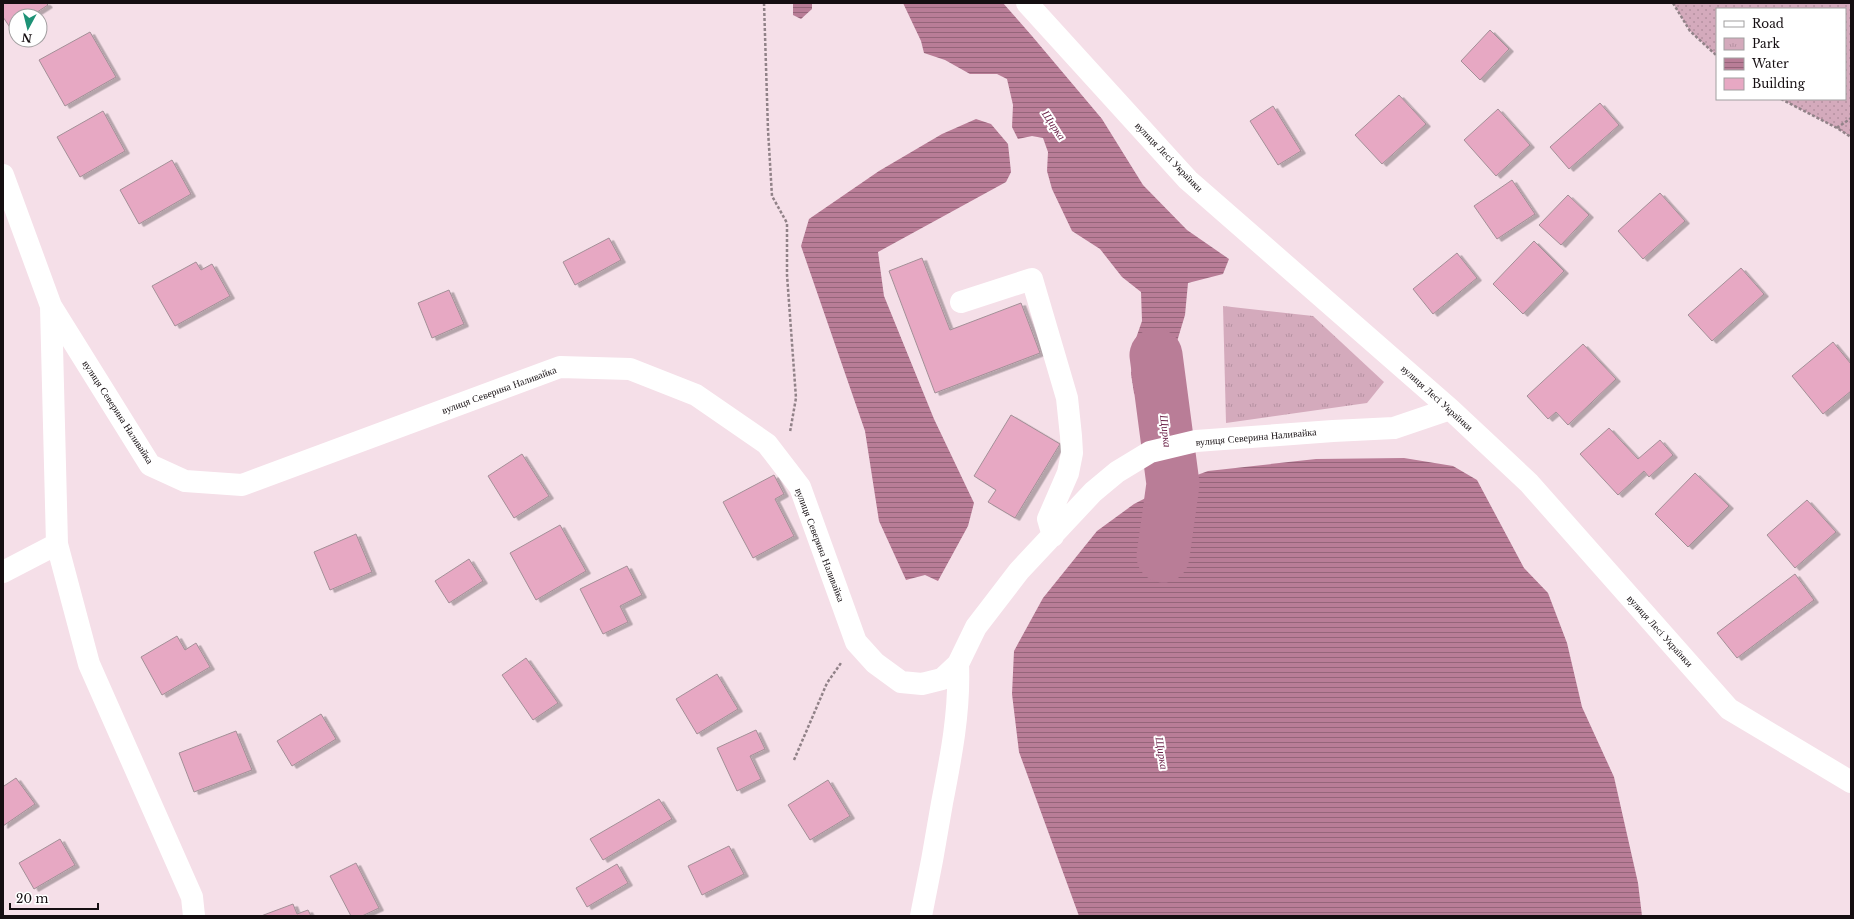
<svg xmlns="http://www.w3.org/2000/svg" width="1854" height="919" viewBox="0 0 1854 919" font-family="'Libre Baskerville',serif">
<defs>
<pattern id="park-tufts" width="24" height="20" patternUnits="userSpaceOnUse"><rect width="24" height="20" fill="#d4aabc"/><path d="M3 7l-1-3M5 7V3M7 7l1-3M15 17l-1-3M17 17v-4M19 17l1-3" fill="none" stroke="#b591a1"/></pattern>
<pattern id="garden-dots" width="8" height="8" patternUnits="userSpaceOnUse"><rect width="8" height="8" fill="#d4aabc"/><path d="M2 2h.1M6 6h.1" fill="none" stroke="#b591a1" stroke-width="1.8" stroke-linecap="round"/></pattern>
<pattern id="water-rules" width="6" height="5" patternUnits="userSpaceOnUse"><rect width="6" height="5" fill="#b97d97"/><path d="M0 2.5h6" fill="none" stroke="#95657a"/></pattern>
<filter id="shadow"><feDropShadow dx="4.5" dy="2.5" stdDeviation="0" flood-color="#0004"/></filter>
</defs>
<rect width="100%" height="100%" fill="#f5dfe8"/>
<path fill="url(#park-tufts)" d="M1223,306L1313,316L1384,382L1367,403L1226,423Z"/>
<path fill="url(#garden-dots)" d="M1673,3H1851V137L1837,128L1781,99H1845V9H1717V56L1690,31Z"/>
<path fill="url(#water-rules)" d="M793,3H812V9L801,19L793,15Z
M903,3H1003L1032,36L1102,119L1143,185L1187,230L1229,259L1223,274L1188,283L1185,315L1169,368L1182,408L1166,429L1145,411L1134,393L1131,374L1135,341L1142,321L1141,292L1122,277L1100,249L1072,231L1052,189L1047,171L1048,152L1043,138L1032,136L1018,139L1012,127L1013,105L1007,79L997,74H970L945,60L924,53L921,41Z
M976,119L991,124L1008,144L1011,172L1006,182L878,252L884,296L934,419L974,503L968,526L938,581L925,575L906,580L879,521L865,431L801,246L809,219L879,171L942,134Z
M1404,458L1453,466L1477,480L1524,568L1548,593L1567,643L1582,707L1614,777L1638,883L1642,916H1079L1019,752L1012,694L1014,651L1043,598L1097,531L1134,504L1173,484L1208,471L1316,459Z"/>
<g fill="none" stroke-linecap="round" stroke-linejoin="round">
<path stroke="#b97d97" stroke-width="53" d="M1156,355L1173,484L1163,556"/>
</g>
<path fill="#e7a8c3" stroke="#a38f97" filter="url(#shadow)" d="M3,3H46L48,5L31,16H16V26L11,29L3,17Z
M1490,30L1509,49L1480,80L1461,61Z
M90,32L116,77L65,106L39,60Z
M1399,95L1426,124L1382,164L1355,135Z
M1600,103L1619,125L1569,169L1550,147Z
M1273,106L1301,151L1278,165L1250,121Z
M1498,109L1530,145L1496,176L1464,140Z
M103,111L125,151L80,177L57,137Z
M172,160L191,194L139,224L120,190Z
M1512,180L1535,214L1497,239L1474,206Z
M1660,193L1685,221L1643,259L1618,231Z
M1568,195L1589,215L1561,245L1539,225Z
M609,238L621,260L575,285L563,262Z
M1534,241L1564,271L1523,314L1493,284Z
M1457,253L1477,278L1433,314L1413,289Z
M922,258L950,330L1021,303L1040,353L935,393L889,271Z
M196,262L201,270L212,264L230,296L175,326L152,286Z
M1741,268L1764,294L1712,341L1688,315Z
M449,290L464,324L432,338L418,303Z
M1833,342L1851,364V391L1823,414L1792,376Z
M1583,344L1616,379L1568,425L1556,412L1548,419L1527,396Z
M1011,415L1060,444L1015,518L988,502L996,490L974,476Z
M1609,428L1638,459L1660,440L1673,455L1649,477L1644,471L1618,495L1580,454Z
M522,454L549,496L514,518L488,476Z
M1695,473L1729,506L1688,547L1655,514Z
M774,475L784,494L775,499L794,536L753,558L723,502Z
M1807,500L1836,532L1795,568L1767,535Z
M560,525L586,571L536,600L510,553Z
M356,534L372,572L330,590L314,552Z
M469,559L483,581L449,603L435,581Z
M627,566L642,595L620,606L628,622L603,634L580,589Z
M1795,574L1814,600L1737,658L1717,633Z
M177,636L185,650L196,643L210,667L162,695L141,657Z
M526,658L558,703L533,720L502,675Z
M717,674L738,709L697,734L676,699Z
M321,714L336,739L292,766L277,741Z
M756,730L765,749L750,756L761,779L737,791L717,748Z
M236,731L252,770L194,792L179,753Z
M16,778L35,804L3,826V784L4,786Z
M828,780L850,816L810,840L788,805Z
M659,799L672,819L603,860L590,839Z
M60,839L75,865L34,889L19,863Z
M729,846L744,874L702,895L688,866Z
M356,863L379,908L362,916H351L330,876Z
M617,864L628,883L587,907L576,888Z
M293,904L297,914L308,910L311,916H261Z"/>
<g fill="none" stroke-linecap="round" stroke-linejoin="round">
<path stroke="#918288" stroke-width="2.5" stroke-dasharray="3 2" stroke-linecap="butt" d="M764,3L768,130L772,196L787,223V275L796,398L790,432
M1673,3L1690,31L1717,56
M1781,99L1837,128L1851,137
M1837,128L1851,118
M794,760L827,683L841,663"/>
<path stroke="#fff" stroke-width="22" d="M1027,3L1188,180L1450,409L1529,483L1729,709L1851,782
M3,175L51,306L57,544L89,664L192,897L194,916
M961,302L1032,279L1067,398L1071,436L1072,453L1068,473L1048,519L1053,536
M51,306L150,465L185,481L242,485L560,367L630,369L696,395L767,444L800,487L856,642L875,663L901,682L922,684L942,679L958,664L976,627L996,601L1019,571L1093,492L1117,472L1150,452L1196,441L1333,431L1394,428L1450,409
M3,572L57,544
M921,916C929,878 936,840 942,803C951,757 960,711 958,664"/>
</g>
<g text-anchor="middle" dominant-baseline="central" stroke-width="4" stroke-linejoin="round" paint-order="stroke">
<g font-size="10" fill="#150e11" stroke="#fff">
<text transform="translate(1169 157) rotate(46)">вулиця Лесі Українки</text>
<text transform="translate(499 390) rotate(-20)">вулиця Северина Наливайка</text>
<text transform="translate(1437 398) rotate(42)">вулиця Лесі Українки</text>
<text transform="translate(118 412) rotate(57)">вулиця Северина Наливайка</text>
<text transform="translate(1256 437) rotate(-5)">вулиця Северина Наливайка</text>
<text transform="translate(820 545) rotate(69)">вулиця Северина Наливайка</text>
<text transform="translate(1660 631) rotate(48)">вулиця Лесі Українки</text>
</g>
<g font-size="11" font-style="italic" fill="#6a2147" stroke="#fff">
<text transform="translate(1054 125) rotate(56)">Щирка</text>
<text transform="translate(1166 431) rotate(83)">Щирка</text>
<text transform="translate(1162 753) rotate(81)">Щирка</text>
</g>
</g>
<rect width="1854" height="919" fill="none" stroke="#150e11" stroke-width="8"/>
<rect x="1716" y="8" width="130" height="92" fill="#ffffff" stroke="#a19fa0"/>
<rect x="1724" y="21" width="20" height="6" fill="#ffffff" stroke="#a19fa0"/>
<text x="1752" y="28" font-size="12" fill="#150e11">Road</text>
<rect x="1724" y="38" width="20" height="12" fill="url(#park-tufts)" stroke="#a19fa0"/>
<text x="1752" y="48" font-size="12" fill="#150e11">Park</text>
<rect x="1724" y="58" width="20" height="12" fill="url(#water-rules)" stroke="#a19fa0"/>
<text x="1752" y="68" font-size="12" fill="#150e11">Water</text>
<rect x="1724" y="78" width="20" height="12" fill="#e7a8c3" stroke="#a19fa0"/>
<text x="1752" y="88" font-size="12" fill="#150e11">Building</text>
<g transform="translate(28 28) rotate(187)"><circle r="19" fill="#ffffff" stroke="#a19fa0"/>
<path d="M0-3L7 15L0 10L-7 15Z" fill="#1d9276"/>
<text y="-6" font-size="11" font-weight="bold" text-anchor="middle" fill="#150e11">N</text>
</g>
<path d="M10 903v6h88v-6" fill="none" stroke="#150e11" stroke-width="2"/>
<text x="16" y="903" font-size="12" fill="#150e11" stroke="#ffffff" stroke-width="3" paint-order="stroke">20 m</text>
</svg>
